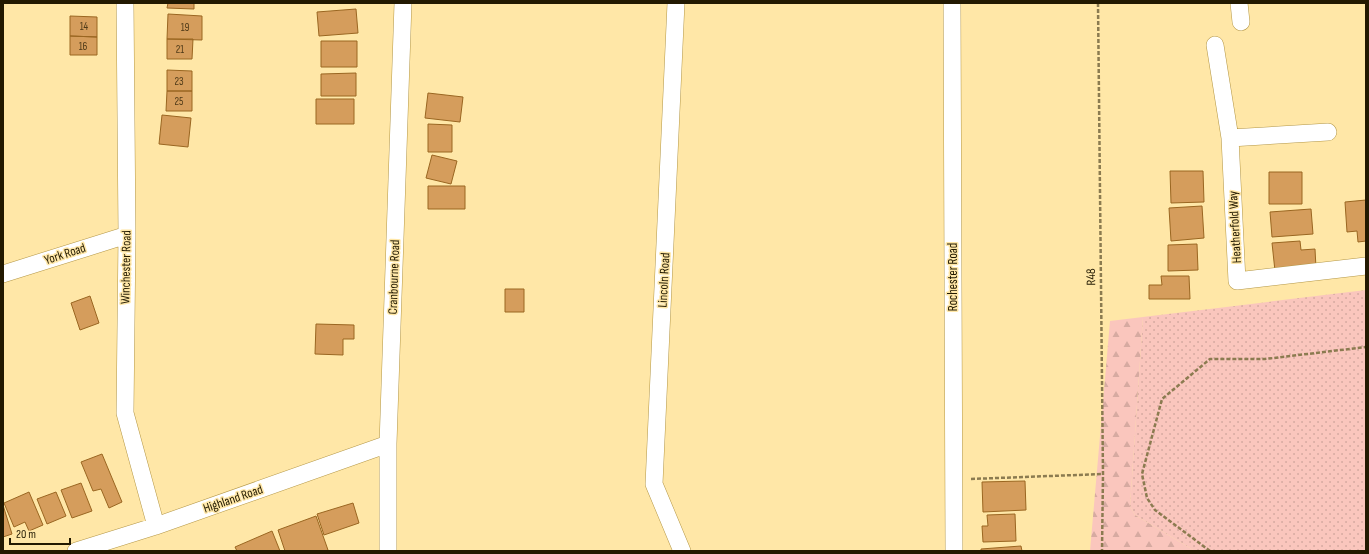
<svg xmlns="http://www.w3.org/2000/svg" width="1369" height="554" viewBox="0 0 1369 554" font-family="'Sofia Sans Condensed',sans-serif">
<defs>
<pattern id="grass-dots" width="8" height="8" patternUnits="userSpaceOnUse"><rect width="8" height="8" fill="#fac6bd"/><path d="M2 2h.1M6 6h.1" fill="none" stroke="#d6aaa1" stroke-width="1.8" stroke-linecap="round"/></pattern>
<pattern id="forest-firs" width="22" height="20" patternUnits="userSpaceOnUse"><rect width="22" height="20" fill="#fac6bd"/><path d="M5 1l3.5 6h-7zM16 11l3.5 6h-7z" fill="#d6aaa1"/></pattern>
</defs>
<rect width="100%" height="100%" fill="#ffe7a7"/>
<path fill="url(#grass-dots)" d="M1366,290V551H1195L1135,515L1130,506L1143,317Z"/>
<path fill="url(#forest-firs)" d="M1143,317L1130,506L1135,515L1195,551H1090L1110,321Z"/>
<path fill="#d59d5c" stroke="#9a6621" d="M168,3H194V9L167,8Z
M356,9L358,33L319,36L317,12Z
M168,14L202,16V40L167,39Z
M70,16L97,17V37L70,36Z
M70,36L97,37V55H70Z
M167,39H193L192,59H167Z
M321,41H357V67H321Z
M167,70L192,71V91H167Z
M356,73V96H321V74Z
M167,91H192V111H166Z
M428,93L463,97L460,122L425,118Z
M316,99H354V124H316Z
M162,115L191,118L188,147L159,144Z
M428,124L452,125V152H428Z
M432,155L457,161L451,184L426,178Z
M1170,171H1203L1204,202L1171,203Z
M1269,172H1302V204H1269Z
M428,186H465V209H428Z
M1366,200V241L1358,242L1357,231L1347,232L1345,202Z
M1202,206L1204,238L1171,241L1169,208Z
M1311,209L1313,234L1272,237L1270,212Z
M1300,241L1301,250L1315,249L1316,268L1275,271L1272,243Z
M1197,244L1198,270L1168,271V245Z
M1161,276H1189L1190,299H1149V285H1162Z
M505,289H524V312H505Z
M90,296L99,323L80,330L71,303Z
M316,324L354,325V339H343V355L315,354Z
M102,454L122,502L109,508L101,489L93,491L81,462Z
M1025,481L1026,510L983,512L982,482Z
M81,483L92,511L72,518L61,490Z
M29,492L43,525L29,531L25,522L14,527L4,503Z
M56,492L66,516L47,524L37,499Z
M353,503L359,523L324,535L317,514Z
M3,505L12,534L3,537Z
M1015,514L1016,541L983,542L982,526H988L987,515Z
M316,516L328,550L325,551H285L278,530Z
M272,531L280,551H237L235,547Z
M1021,546L1022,551H981V549Z"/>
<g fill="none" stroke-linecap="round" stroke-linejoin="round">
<defs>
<path id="street" d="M125,3L127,235L125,413L156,526
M676,3L654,484L682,551
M952,3L954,551
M1239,3L1241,22
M1215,45L1230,138L1237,281L1366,266
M1230,138L1328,132
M3,274L127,235
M76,551L156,526L388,444
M388,551V444L403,3"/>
</defs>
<use href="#street" stroke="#b49746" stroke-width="18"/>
<path stroke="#8b7b50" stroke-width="2.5" stroke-dasharray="4 2" stroke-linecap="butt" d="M1098,3L1103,474L1102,551
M971,479L1103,474
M1210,551L1155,510L1147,498L1142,474L1162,399L1210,359H1265L1366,347"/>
<use href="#street" stroke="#fff" stroke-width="17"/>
</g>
<g text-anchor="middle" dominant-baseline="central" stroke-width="3" stroke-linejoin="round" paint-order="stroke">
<g font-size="11" fill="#4f3a18">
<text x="84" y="26">14</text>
<text x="185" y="27">19</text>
<text x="83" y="46">16</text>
<text x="180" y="49">21</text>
<text x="179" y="81">23</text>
<text x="179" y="101">25</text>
</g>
<g font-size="13" fill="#221901" stroke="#ffe7a7">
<text transform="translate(1235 227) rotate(-93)">Heatherfold Way</text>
<text transform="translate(65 254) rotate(-18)">York Road</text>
<text transform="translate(126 267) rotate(-89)">Winchester Road</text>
<text transform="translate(394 277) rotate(-88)">Cranbourne Road</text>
<text transform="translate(953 277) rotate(-90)">Rochester Road</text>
<text transform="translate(1091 277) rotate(-91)">R48</text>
<text transform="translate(664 280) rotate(-87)">Lincoln Road</text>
<text transform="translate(233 499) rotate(-19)">Highland Road</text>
</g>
</g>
<rect width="1369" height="554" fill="none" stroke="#221901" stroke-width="8"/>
<path d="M10 538v6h60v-6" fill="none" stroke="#221901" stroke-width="2"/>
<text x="16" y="538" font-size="12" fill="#221901" stroke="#ffe7a7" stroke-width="3" paint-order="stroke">20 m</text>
</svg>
